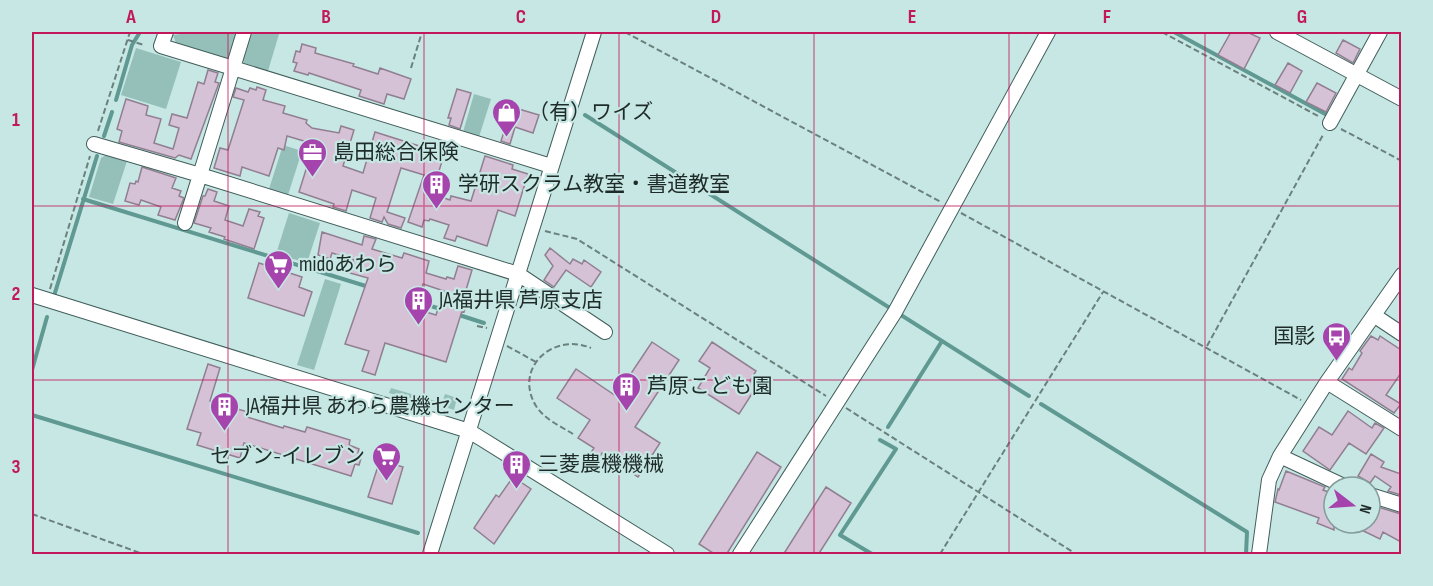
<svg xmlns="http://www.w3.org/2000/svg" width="1433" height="586" viewBox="0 0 1433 586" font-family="'Sofia Sans Condensed','Noto Sans JP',sans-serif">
<rect width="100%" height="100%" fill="#c6e7e3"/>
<path fill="#95c0ba" d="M195,32H241L229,60L176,43L173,35Z
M250,32H271L279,34L268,71L244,63L242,57Z
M136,48L181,62L166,109L121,95Z
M474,94L491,99L479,137L463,132Z
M283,145L302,151L288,195L269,189Z
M106,155L127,161L113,204L89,197L101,158Z
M289,213L320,223L307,263L276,254Z
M325,279L341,284L314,370L297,365Z
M391,388L442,403L445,394L457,398L454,410L445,407L443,410L389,393Z"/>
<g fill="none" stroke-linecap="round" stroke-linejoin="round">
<path stroke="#5f9992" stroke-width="4" d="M1174,32L1327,115
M116,100L132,45L140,32
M585,115L1029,396
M104,136L112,112
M83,199L369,287
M54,296L97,156
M413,301L441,309
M456,314L484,323
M32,370L47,317
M1041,404L1247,532L1246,554
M32,415L418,533
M888,427L942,341
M872,554L840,535L896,449L880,440"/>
</g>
<path fill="#d6c2d7" stroke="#917f91" stroke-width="1.5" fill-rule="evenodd" d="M1231,32H1247L1260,38L1244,69L1218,55Z
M1343,40L1360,49L1353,63L1336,53Z
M302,44L316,48L315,53L354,64L353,66L378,74L380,68L411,79L404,99L387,94L384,104L359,96L361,90L309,73L308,75L294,71L297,63L293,62L296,51L300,52Z
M1288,63L1302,71L1290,93L1275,85Z
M208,70L218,73L215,82L219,83L191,159L179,155L175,158L119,142L122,131L117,129L126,99L148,106L146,115L161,119L154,143L173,149L179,128L169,125L172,114L187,118L198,82L204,84Z
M1317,83L1336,93L1326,112L1306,102Z
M257,87L266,90L263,100L285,106L283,113L307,120L306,123L312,128L339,133L341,126L354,130L343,166L363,173L375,132L432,150L434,144L446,148L432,194L450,200L451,196L471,201L485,156L513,165L512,169L528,174L515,216L498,210L487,246L457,236L455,241L444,238L449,225L430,219L429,221L424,220L422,227L408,222L424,175L401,168L387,212L405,218L401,228L388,224L384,217L382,222L370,218L376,198L352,190L346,211L333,207L334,204L299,192L314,144L287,136L284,150L278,148L269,176L242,167L240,176L214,168L220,148L228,150L244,100L233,97L236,88L248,92L250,88L256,90Z
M457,89L471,93L460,129L449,125L451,118H448Z
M512,107L539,115L533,133L515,127L510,144L501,141Z
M142,167L176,178L172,188L181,191L179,196L184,198L175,220L158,215L161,207L141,200L139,205L125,201L130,183L135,184L136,181L138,182Z
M208,189L217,192L214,201L229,206L225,220L243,226L249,209L260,212L258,216L264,218L254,249L224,239L225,237L209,232L211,228L194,223L203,196H205Z
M322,232L362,245L364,236L376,239L372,249L402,258L404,253L429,261L426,273L446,279L447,277L454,279L458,266L472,270L466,290L471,291L464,312L462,311L446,362L385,343L375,375L362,371L369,351L345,344L368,278L350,273L354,260L332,253L330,259L318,255ZM423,284L444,291L436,315L416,309Z
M550,248L570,264L573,259L582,264L584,260L601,272L591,287L566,270L554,287L544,280L553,266L545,255Z
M259,263L302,277L299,287L312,292L304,316L248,298Z
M1371,336L1378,340L1380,336L1401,350V373L1386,395L1401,404L1394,413L1342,379L1349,368L1352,370L1362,353L1360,351Z
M652,342L679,360L635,427L660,443L638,477L602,453L594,466L586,460L594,448L578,438L590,420L557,398L576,369L616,396Z
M712,342L756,371L750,381L757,386L739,414L698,388L710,368L699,361Z
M208,364L220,368L210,401L248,412L247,417L283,428L284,426L305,432L307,427L350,440L349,445L359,449L358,453L362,455L359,465L355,464L351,476L244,443L240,458L197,445L201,433L187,429Z
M1348,411L1372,428L1375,423L1384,428L1366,454L1349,443L1330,470L1303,451L1319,427L1332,435Z
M757,452L781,467L726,555H716L699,544Z
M1371,454L1384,462L1381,467L1401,474V495L1388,491L1391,487L1375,476L1370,483L1358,476Z
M380,460L403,467L392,504L368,497Z
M1286,471L1325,487L1323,490L1334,494V530L1317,523L1319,518L1275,502L1278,489L1279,490Z
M513,477L531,489L494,544L474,528L496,495L499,497Z
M826,487L851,503L818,555H783Z
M1378,507L1401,514V542L1383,532L1380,539L1347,523H1370V510L1375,512Z"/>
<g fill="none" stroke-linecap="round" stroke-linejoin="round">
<defs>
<path id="minor" d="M166,32L161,46L233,68L244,32
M1277,32L1402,99
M1330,123L1380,32
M94,144L200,175L185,223
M551,166L233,68L200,175L518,274L605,332
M32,295L469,431L667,554
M1375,316L1402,334
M1327,382L1402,429
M1280,456L1346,487
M1370,495L1402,505
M430,554L594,32
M740,554L895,312L1048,32
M1259,554L1269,480L1280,456L1327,382L1402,275"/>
</defs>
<use href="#minor" stroke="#415e5b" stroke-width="16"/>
<path stroke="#6b817e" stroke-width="2" stroke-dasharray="6 3" stroke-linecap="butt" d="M625,32L941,202
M1162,32L1320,117
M128,40L144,45
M411,68L422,32
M1341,129L1402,161
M98,131L130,32
M961,213L1301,400
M545,231L577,239L826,396
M50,289L90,156
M477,326L487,328
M507,346L536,362
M1207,346L1324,133
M846,408L1076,554
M573,434C560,426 544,419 536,406C513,368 553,332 591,348
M32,514L143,554
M940,554L1103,292"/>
<use href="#minor" stroke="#fff" stroke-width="14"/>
</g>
<path fill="none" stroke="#c2185b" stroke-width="1.5" stroke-opacity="0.55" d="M228,32V554M424,32V554M619,32V554M814,32V554M1009,32V554M1205,32V554M32,206H1402M32,380H1402"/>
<defs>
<symbol id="shop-pin" viewBox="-11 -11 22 30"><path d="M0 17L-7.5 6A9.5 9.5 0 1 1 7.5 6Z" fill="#a544ac" stroke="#c6e7e3"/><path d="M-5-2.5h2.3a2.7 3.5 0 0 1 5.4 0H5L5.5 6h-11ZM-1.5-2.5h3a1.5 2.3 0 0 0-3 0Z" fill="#fff"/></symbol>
<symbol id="office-pin" viewBox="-11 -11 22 30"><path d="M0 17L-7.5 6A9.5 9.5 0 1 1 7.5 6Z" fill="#a544ac" stroke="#c6e7e3"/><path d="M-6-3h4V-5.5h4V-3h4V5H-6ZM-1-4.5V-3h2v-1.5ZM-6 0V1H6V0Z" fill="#fff"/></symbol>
<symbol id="building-pin" viewBox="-11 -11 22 30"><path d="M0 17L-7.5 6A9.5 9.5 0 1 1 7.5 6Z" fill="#a544ac" stroke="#c6e7e3"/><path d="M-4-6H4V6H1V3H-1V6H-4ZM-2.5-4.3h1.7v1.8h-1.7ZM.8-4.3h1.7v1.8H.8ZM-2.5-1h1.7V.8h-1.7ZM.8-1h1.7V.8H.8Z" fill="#fff"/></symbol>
<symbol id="supermarket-pin" viewBox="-11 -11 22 30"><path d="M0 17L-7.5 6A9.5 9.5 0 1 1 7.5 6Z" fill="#a544ac" stroke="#c6e7e3"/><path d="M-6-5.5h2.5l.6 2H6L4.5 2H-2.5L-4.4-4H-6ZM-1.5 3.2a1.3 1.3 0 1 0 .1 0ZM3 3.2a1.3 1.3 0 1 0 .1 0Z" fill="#fff"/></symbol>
<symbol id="bus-pin" viewBox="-11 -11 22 30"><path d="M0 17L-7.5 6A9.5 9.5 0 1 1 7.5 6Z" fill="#a544ac" stroke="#c6e7e3"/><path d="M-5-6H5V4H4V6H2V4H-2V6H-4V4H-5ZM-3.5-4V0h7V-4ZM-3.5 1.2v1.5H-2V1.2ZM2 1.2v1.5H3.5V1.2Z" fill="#fff"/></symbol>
</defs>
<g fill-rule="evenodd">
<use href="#shop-pin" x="490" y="96" width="33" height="45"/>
<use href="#office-pin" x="296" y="136" width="33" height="45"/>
<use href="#building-pin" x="420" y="168" width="33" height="45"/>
<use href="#supermarket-pin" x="262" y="248" width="33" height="45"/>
<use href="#building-pin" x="402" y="284" width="33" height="45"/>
<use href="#bus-pin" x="1320" y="320" width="33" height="45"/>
<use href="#building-pin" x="610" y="370" width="33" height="45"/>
<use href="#building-pin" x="208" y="390" width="33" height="45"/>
<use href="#supermarket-pin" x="370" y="440" width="33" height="45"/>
<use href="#building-pin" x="500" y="448" width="33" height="45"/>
</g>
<g text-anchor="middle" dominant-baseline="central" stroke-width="4.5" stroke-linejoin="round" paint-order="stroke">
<g font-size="21" fill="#1e2b29" stroke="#c6e7e3" text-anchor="start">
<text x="528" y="112">（有）ワイズ</text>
<text x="333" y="152">島田総合保険</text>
<text x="458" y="184">学研スクラム教室・書道教室</text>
<text x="299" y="264">midoあわら</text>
<text x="439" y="300">JA福井県 芦原支店</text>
<text x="1315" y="336" text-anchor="end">国影</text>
<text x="647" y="386">芦原こども園</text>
<text x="246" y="406">JA福井県 あわら農機センター</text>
<text x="365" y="456" text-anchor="end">セブン-イレブン</text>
<text x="538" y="464">三菱農機機械</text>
</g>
</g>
<rect width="1433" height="586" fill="none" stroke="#c6e7e3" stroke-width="66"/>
<g transform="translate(1352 505) rotate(107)"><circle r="28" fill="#c6e7e3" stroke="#839c99" stroke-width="1.5"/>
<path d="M0-4.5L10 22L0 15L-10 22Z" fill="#a544ac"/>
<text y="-9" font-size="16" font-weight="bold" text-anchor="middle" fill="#1e2b29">N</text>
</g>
<rect x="33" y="33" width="1367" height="520" fill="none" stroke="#c2185b" stroke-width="2"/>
<g font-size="20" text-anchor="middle" font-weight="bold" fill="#c2185b">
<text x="131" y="23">A</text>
<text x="326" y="23">B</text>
<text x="521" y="23">C</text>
<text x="716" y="23">D</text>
<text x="912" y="23">E</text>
<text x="1107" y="23">F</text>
<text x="1302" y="23">G</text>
<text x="16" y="126">1</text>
<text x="16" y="300">2</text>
<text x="16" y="473">3</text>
</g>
</svg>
